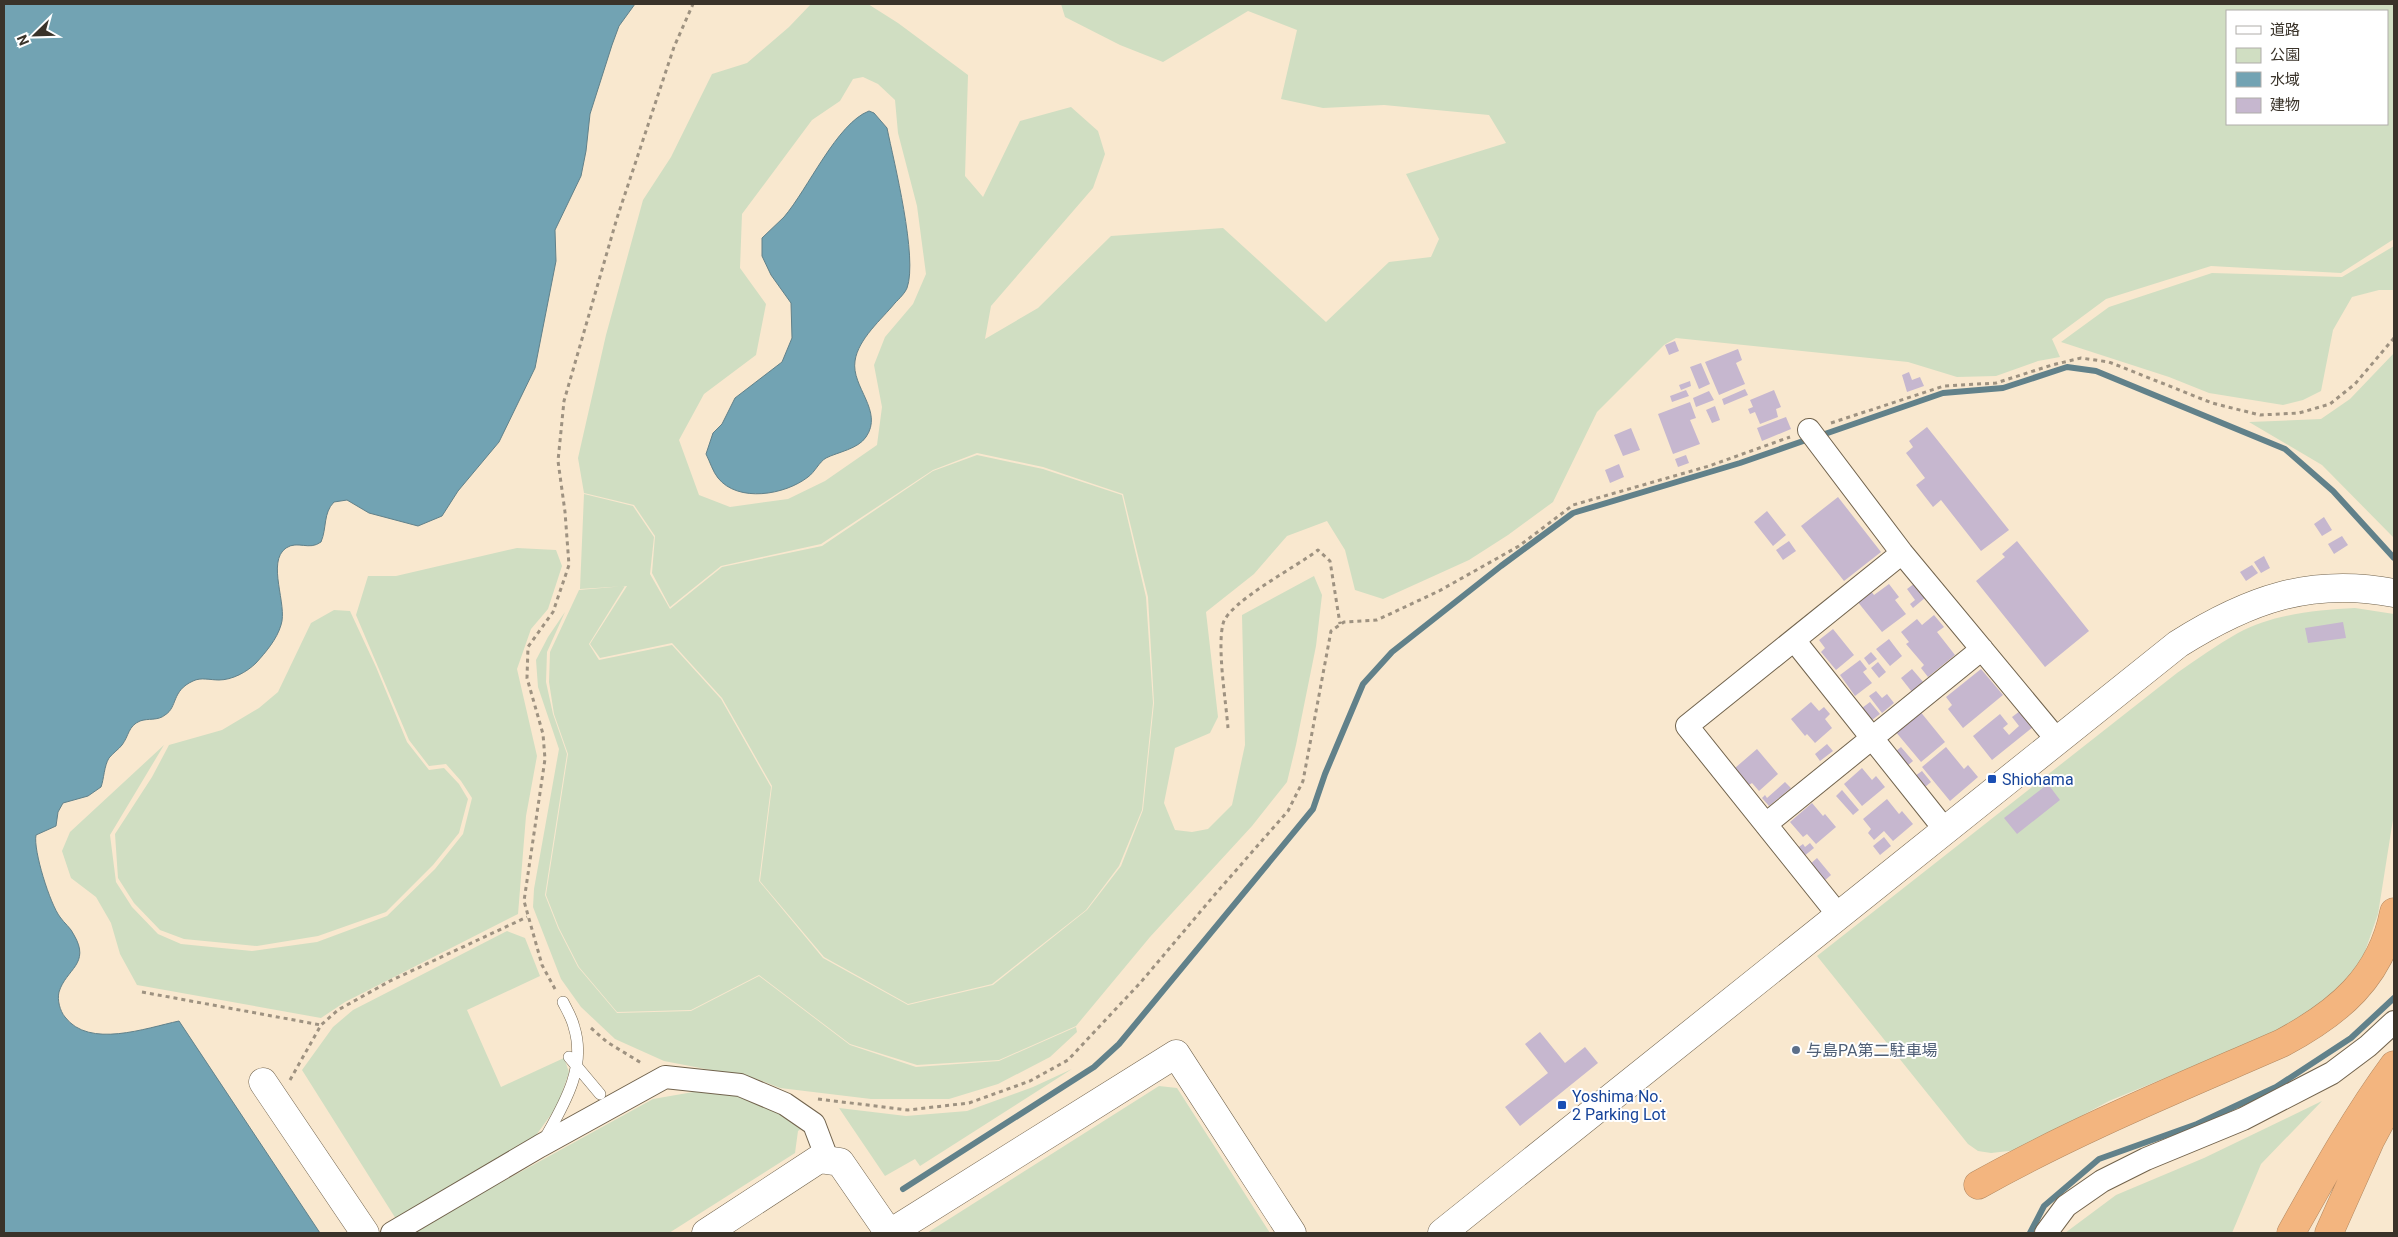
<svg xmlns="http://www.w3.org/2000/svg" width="2398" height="1237" viewBox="0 0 2398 1237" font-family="Roboto,'Noto Sans JP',sans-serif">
<rect width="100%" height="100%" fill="#f9e8cf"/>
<path fill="#d0dec2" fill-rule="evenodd" d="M811,4H868L898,23L968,75L965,176L983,197L1020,121L1071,107L1098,131L1105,154L1093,188L991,306L985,339L1038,308L1111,236L1223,228L1326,322L1389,262L1431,257L1439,239L1406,174L1506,143L1489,115L1384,105L1323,108L1281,99L1297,30L1248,11L1163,62L1120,45L1065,17L1061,4H2394V239L2341,273L2211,266L2106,299L2052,339L2060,357L2038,361L1996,376L1957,377L1908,362L1676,338L1664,345L1597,412L1553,502L1508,535L1469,560L1383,599L1355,590L1345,550L1327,521L1287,536L1254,574L1206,612L1218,717L1210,733L1175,748L1164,803L1175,830L1192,832L1208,829L1232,805L1245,745L1242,615L1314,576L1322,595L1316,646L1296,745L1287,782L1252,826L1150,937L1076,1026L999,1060L917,1065L850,1044L759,975L691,1010L617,1012L579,967L559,928L546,895L568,754L554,714L549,682L550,652L579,590L625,586L589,644L599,660L672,645L721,699L771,787L759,881L823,958L908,1005L993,985L1087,910L1121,866L1143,810L1154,703L1148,597L1123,494L1043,467L977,453L933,470L821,544L721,566L670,607L652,573L655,536L634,505L584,493L578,458L606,335L643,200L671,157L712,74L747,63L789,27ZM2227,11H2387V124H2227ZM863,77L878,84L895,100L898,133L917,206L926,274L913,304L885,337L874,365L882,407L877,445L825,481L788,499L730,507L699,495L679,440L704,394L756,355L766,304L740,268L742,214L812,120L840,101L853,79Z
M2394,246V290H2379L2352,297L2333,330L2321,391L2303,400L2283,405L2209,393L2169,377L2061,342L2109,307L2212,273L2342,277Z
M2394,353V538L2322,465L2249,422L2321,419L2350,399Z
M977,455L1043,469L1122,495L1146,597L1153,703L1142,810L1119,866L1086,910L992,984L908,1004L824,957L760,881L772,786L722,698L672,643L600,658L590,644L627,586L580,589L584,494L633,506L654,537L650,574L670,609L722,567L822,546L933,471Z
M517,548L556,550L562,566L548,609L531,629L517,669L537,756L526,816L518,914L345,1002L321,1018L137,985L120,954L111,923L96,897L71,878L62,851L70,832L164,745L110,835L116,882L132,907L158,934L181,944L252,951L317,942L387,916L435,869L463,834L472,798L461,781L446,764L429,766L409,740L356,615L368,576H396Z
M2355,608L2394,614V813L2378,914L2360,966L2317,1007L2297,1020L2255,1041L2109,1101L2018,1150L1991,1153L1978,1151L1968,1144L1817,956L2177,673C2197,659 2217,645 2238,633C2273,614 2316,610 2355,608Z
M334,610L350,611L376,667L407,742L429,770L444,768L459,784L468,799L459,833L433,865L386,912L318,936L257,946L184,939L160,930L134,903L118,878L115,834L152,777L169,745L222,730L259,708L278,692L311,623Z
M565,612L547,652L546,682L553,714L567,754L545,895L558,928L578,967L617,1013L691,1011L759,976L850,1045L916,1067L999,1061L1076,1027L1077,1032L1050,1057L998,1084L949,1099H871L780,1088L757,1079L664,1061L615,1039L581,1007L561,979L533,907L534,889L559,749L538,687L536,660L548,637Z
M507,931L525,938L540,976L467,1010L501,1087L564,1058L569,1072L558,1105L534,1138L396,1219L302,1070L333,1027L353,1010Z
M1072,1069L920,1166L915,1159L885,1176L839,1108L906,1116L967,1111L1033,1087Z
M1159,1086L1177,1088L1270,1233H927Z
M699,1091L740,1093L791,1114L804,1127L798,1131L795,1153L669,1233H409L653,1099Z
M2322,1101L2261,1164L2232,1233H2065L2116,1195L2204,1158Z"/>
<path fill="#72a3b3" stroke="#61818a" d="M4,4H635L619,26L612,45L590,114L586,151L581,176L555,230L556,261L535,368L499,442L458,491L442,516L418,526L369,513L347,500L334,502C323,513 327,528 321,542C309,551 298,540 286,548C266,562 288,605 281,625C277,639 266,652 256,663C247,672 232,680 219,680C210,680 201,677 193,681C171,691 178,707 165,715C158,721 148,718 140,721C128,726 129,736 122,745C119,749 113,753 109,758C104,766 104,779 101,787L88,796L63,803L58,812L56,826L36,835C33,850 50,904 60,917C64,923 71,928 74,935C91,964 66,969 59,992C57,1000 60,1011 65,1017C89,1049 146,1028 179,1021L320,1233H4Z
M869,111L874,113L887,128C894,162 918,258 907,288C905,293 899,299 895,303C882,319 858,339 855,361C851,387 884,411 866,437C858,449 838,452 826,458C819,462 815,472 808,477C785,495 738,503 718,478C713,472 710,462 706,454L713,433L722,424L735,398L782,362L792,338L791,303L771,275L762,256V238C769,231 777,224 784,217C808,189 837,123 869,111Z"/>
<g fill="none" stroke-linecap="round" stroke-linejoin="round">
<path stroke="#61818a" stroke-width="6" d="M1819,436L1943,393L2003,388L2067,367L2096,371L2285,449L2333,491L2394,558
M903,1189L1094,1067L1119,1044L1313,809L1325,774L1363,684L1392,652L1501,566L1573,513L1740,463L1809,439
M2030,1233L2044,1206L2099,1159L2197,1124L2276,1087L2351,1038L2394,998"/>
</g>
<path fill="#c6b7cf" d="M1675,341L1679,351L1669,355L1665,345Z
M1738,349L1742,360L1736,363L1745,384L1719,395L1705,362Z
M1701,363L1710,384L1699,389L1690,367Z
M1909,372L1912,380L1920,377L1924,386L1907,392L1902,375Z
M1690,381L1691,386L1681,390L1679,385Z
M1745,389L1748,395L1724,405L1722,399Z
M1686,390L1689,396L1672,402L1670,396Z
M1774,390L1781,407L1776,409L1778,417L1760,424L1755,412L1750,414L1748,409L1753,407L1750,400Z
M1709,391L1714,400L1696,407L1693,398Z
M1690,402L1696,418L1690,420L1700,444L1673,454L1658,414Z
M1715,406L1720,420L1712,423L1706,410Z
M1786,417L1791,429L1762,441L1757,428Z
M1927,427L2009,530L1981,551L1941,500L1933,507L1916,485L1925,478L1906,453L1913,447L1909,441Z
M1631,428L1640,450L1623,456L1614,435Z
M1686,455L1689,463L1678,467L1675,459Z
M1619,464L1624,477L1610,483L1605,470Z
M1838,497L1881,552L1844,581L1801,526Z
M1767,511L1786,535L1773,546L1754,522Z
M2324,517L2332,530L2322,536L2314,524Z
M2342,536L2348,545L2334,554L2328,544Z
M1789,541L1796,551L1783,560L1776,550Z
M2017,541L2089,631L2045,667L1976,581L2005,557L2002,554Z
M2264,556L2270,568L2261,573L2254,562Z
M2252,565L2258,573L2246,581L2240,572Z
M1915,583L1926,597L1913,608L1910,604L1915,600L1907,589Z
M1889,584L1899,597L1895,600L1906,614L1882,632L1857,601L1870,590L1874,595Z
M1934,615L1944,627L1937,632L1955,655L1928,677L1921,668L1924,665L1906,644L1909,642L1901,632L1917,619L1922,625Z
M2343,622L2346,638L2308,643L2305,628Z
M1833,629L1854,655L1836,670L1821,652L1825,648L1819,640Z
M1889,639L1902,656L1890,666L1876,649Z
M1871,652L1877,659L1869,665L1864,658Z
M1860,660L1867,669L1863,672L1872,683L1855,696L1840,675Z
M1878,662L1886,672L1879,678L1871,668Z
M1912,669L1924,683L1912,692L1901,678Z
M1981,669L2003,695L1963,728L1948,709L1952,705L1946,697Z
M1876,691L1882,698L1887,694L1894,703L1882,713L1869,696Z
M1811,702L1819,711L1824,707L1830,714L1825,719L1832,728L1815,743L1807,734L1805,736L1791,719Z
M1870,702L1880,714L1872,720L1862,708Z
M1919,710L1945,742L1921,762L1895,731Z
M2020,711L2033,727L1992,760L1973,736L2000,714L2008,724L2003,728L2009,735L2019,726L2012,717Z
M1827,744L1833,751L1820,761L1815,754Z
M1901,747L1913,761L1907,766L1895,752Z
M1946,747L1964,769L1968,765L1978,777L1950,801L1922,767Z
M1757,749L1778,774L1759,791L1752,783L1749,785L1735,768Z
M1862,768L1872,780L1876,776L1885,787L1862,806L1844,784Z
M1922,771L1931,782L1925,787L1915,776Z
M1785,782L1791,788L1769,806L1762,798L1765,795L1767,798Z
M2048,784L2060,800L2017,834L2004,818Z
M1842,790L1859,810L1853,815L1836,796Z
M1887,799L1899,814L1902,811L1913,824L1893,841L1884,831L1874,840L1868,833L1871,829L1863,819Z
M1812,803L1823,816L1825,814L1836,827L1816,844L1807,834L1803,837L1790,822Z
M1884,837L1891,846L1880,855L1873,846Z
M1810,843L1814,848L1803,857L1796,849L1803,844L1805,847Z
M1817,858L1831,875L1823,882L1809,865Z
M1540,1032L1565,1063L1585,1047L1598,1063L1520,1126L1505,1107L1548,1073L1525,1044Z"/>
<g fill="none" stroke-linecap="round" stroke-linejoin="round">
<defs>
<path id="lane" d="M569,1057L600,1094
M544,1140C563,1106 587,1068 574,1027C572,1018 567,1010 563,1002"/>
<path id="street" d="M1809,430L1902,553L2058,741
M1794,640L1946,831
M1766,824L1982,649
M1840,917L1687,726L1902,553
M392,1233L540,1146L665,1077L740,1085L785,1104L814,1124L828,1161
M2046,1233L2066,1206L2102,1181L2146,1159L2243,1119L2332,1073L2368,1046L2394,1022"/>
<path id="secondary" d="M263,1082L365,1233
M706,1233L819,1159L840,1162L889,1233
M890,1233L1176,1054L1292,1233
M1442,1233L2178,644C2248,600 2310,577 2394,593"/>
<path id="highway" d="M1978,1185C2076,1130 2179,1088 2282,1043C2338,1013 2381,978 2394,912
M2291,1233C2323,1176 2355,1118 2394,1065
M2329,1233L2370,1141L2394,1096"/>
</defs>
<use href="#lane" stroke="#71634d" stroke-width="12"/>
<use href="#street" stroke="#71634d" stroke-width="24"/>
<use href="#secondary" stroke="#71634d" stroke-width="29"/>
<use href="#highway" stroke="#b28861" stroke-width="29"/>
<path stroke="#9e9281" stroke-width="3" stroke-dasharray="4 4" stroke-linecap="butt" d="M1831,423L1944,386L1996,383L2052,365L2081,358L2109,362L2212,403L2260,415L2299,413L2330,404L2355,384L2394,338
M1228,728C1226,702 1217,648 1223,624C1228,602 1298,566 1318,550L1330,561L1340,624
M555,989L542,965L524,901L545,759L543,734L527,678L528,647L553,612L569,565L565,512L558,461L564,401L617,218L674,47L693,4
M142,992L321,1025
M591,1028L607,1042L643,1064
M290,1080L321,1025L338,1010L390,981L527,917
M818,1099L908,1110L969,1103L1030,1081L1068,1060L1141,982L1217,892L1288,811L1303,781L1331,631L1344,622L1377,620L1439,591L1519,546L1573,505L1709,466L1790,437"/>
<use href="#lane" stroke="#fff" stroke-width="11"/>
<use href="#street" stroke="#fff" stroke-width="22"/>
<use href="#secondary" stroke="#fff" stroke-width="28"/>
<use href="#highway" stroke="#f3b57f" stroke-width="28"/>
</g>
<g fill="#1a4fb4" stroke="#fff" stroke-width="2">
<rect x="1987" y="774" width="10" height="10" rx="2.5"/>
<rect x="1557" y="1100" width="10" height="10" rx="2.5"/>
</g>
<circle fill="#5c6f8a" stroke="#fff" stroke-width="2" cx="1796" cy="1050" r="5"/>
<g text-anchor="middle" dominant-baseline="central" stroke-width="4" stroke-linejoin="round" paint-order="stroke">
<g font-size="16" fill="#164399" stroke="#fff" text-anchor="start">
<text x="2002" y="779">Shiohama</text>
<text x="1572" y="1096">Yoshima No.<tspan x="1572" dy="18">2 Parking Lot</tspan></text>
</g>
<g font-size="16" fill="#4e5e75" stroke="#fff" text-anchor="start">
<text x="1806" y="1050">与島PA第二駐車場</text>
</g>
</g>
<rect width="2398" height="1237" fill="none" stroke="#3a332a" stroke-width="10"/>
<rect x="2226" y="10" width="162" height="115" fill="#ffffff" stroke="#b0adaa"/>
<rect x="2236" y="26" width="25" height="8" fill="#ffffff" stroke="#b0adaa"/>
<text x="2270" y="35" font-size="15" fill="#3a332a">道路</text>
<rect x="2236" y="48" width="25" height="15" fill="#d0dec2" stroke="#b0adaa"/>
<text x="2270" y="60" font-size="15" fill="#3a332a">公園</text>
<rect x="2236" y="72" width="25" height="15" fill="#72a3b3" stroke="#b0adaa"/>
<text x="2270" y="85" font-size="15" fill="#3a332a">水域</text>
<rect x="2236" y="98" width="25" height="15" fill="#c6b7cf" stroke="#b0adaa"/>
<text x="2270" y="110" font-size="15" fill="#3a332a">建物</text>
<g transform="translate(35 35) rotate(247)" stroke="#ffffff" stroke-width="4" paint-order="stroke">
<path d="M0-4L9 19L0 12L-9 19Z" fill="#3a332a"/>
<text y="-8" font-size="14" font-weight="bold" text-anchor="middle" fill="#3a332a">N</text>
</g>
</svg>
